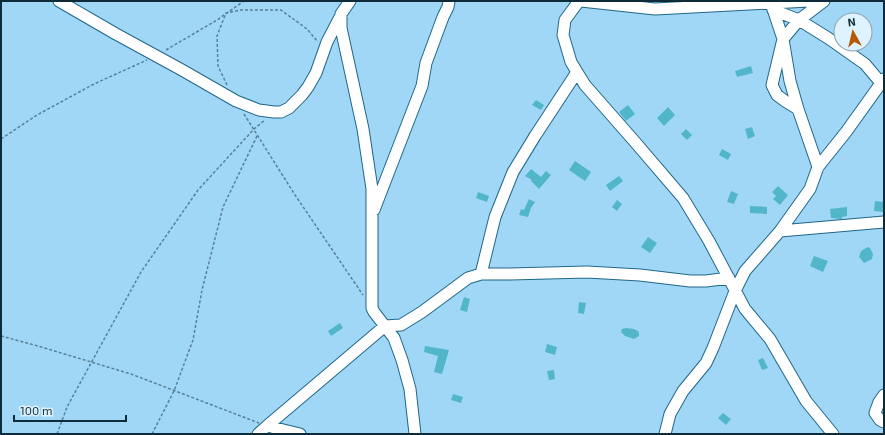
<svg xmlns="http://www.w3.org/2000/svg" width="885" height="435" viewBox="0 0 885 435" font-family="'Exo 2',sans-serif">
<rect width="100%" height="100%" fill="#a1d7f6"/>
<path fill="#52b6ca" d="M751,66L753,73L737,77L735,71Z
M536,100L544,105L541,110L532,105Z
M628,105L635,114L626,121L619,112Z
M668,107L675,115L664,126L657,118Z
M752,127L755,136L748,139L745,129Z
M686,129L692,135L687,140L681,134Z
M722,149L731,154L728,160L719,155Z
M575,161L591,172L585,181L569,170Z
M531,169L541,177L546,171L551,175L539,189L531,181L532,180L525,176Z
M619,176L623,181L610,191L606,185Z
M778,186L788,195L780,205L773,199L776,196L772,192Z
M731,191L738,194L734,204L727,202Z
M478,192L489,196L487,202L476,198Z
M529,199L535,202L531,208L528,217L519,215L521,209L524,210Z
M617,200L622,204L617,211L612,207Z
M875,201L884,202V212L874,211Z
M750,206L767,207V214L750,213Z
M847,207V216L842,217V219L831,218L830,209Z
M648,237L657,243L650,253L641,247Z
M868,247L870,248L873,254L872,259L864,263L859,257L861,251L866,248Z
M814,256L828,261L823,272L810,266Z
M464,297L470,299L467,312L460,310Z
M579,302L586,303L584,314L578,313Z
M340,323L343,328L331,336L328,331Z
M626,328L634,329L638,331L639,333V336L634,339L625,336L621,332L622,329Z
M547,344L557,347L555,355L545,352Z
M425,346L449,350L442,374L434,372L438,356L424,352Z
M763,358L768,368L762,370L758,360Z
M554,370L555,379L549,380L547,371Z
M453,394L463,397L461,403L451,400Z
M723,413L731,419L726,425L718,418Z"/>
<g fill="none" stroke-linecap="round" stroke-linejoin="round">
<defs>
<path id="minor" d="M59,1L116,34L182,70L236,101L259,110L274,112H281L289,108L302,95L308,87L316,73L327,42L340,17
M350,1L341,14V28L363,129L372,189V308L374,312L394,338L402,360L410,389L415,434
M579,1L565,20L563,35L571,62L577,72L585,85L635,142L683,198L709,241L745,309L770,339L806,401L833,434
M581,1L655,9L809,1
M771,3L783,39L790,81L798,109L818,167
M773,10L799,20L828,38L865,64L881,83L884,85
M798,109L785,101L777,95L772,85L783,39L799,20L824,1
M374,210L422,86L426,63L443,17L448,7L449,1
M780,231L884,222
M481,274L495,217L513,172L535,136L577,72
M884,395L879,402L875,413L880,420L884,422
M267,426L300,434
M258,434L267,426L385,326L401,325L422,312L468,278L481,274H510L587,272L640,275L690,281H706L729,278
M665,434L670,414L683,391L706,363L713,348L735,291L745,271L780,231L810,189L818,167L846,132L884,79"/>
</defs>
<use href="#minor" stroke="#1f6789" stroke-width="13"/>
<path stroke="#578198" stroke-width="1.5" stroke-dasharray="3 2" stroke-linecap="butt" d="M166,50L217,20L244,1
M227,85L218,66L217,36L226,13L241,10H281L307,29L318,42
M244,114L295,195L363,295
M1,139L37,115L94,84L147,60
M1,336L38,346L131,374L259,423
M57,434L67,407L141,272L198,190L254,129L265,120
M152,434L174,391L193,340L202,290L223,207L257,136"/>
<use href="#minor" stroke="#fff" stroke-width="11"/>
</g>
<rect width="885" height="435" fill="none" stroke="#0e2b3a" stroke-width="4"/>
<g transform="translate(853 32) rotate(352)"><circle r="19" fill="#dff3ff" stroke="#8ba3b0"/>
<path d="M0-3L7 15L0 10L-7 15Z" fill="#b65a00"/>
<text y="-6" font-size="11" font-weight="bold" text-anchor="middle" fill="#0e2b3a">N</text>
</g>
<path d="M14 415v6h112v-6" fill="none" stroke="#0e2b3a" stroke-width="2"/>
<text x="20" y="415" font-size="12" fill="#0e2b3a" stroke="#dff3ff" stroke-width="3" paint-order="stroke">100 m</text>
</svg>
